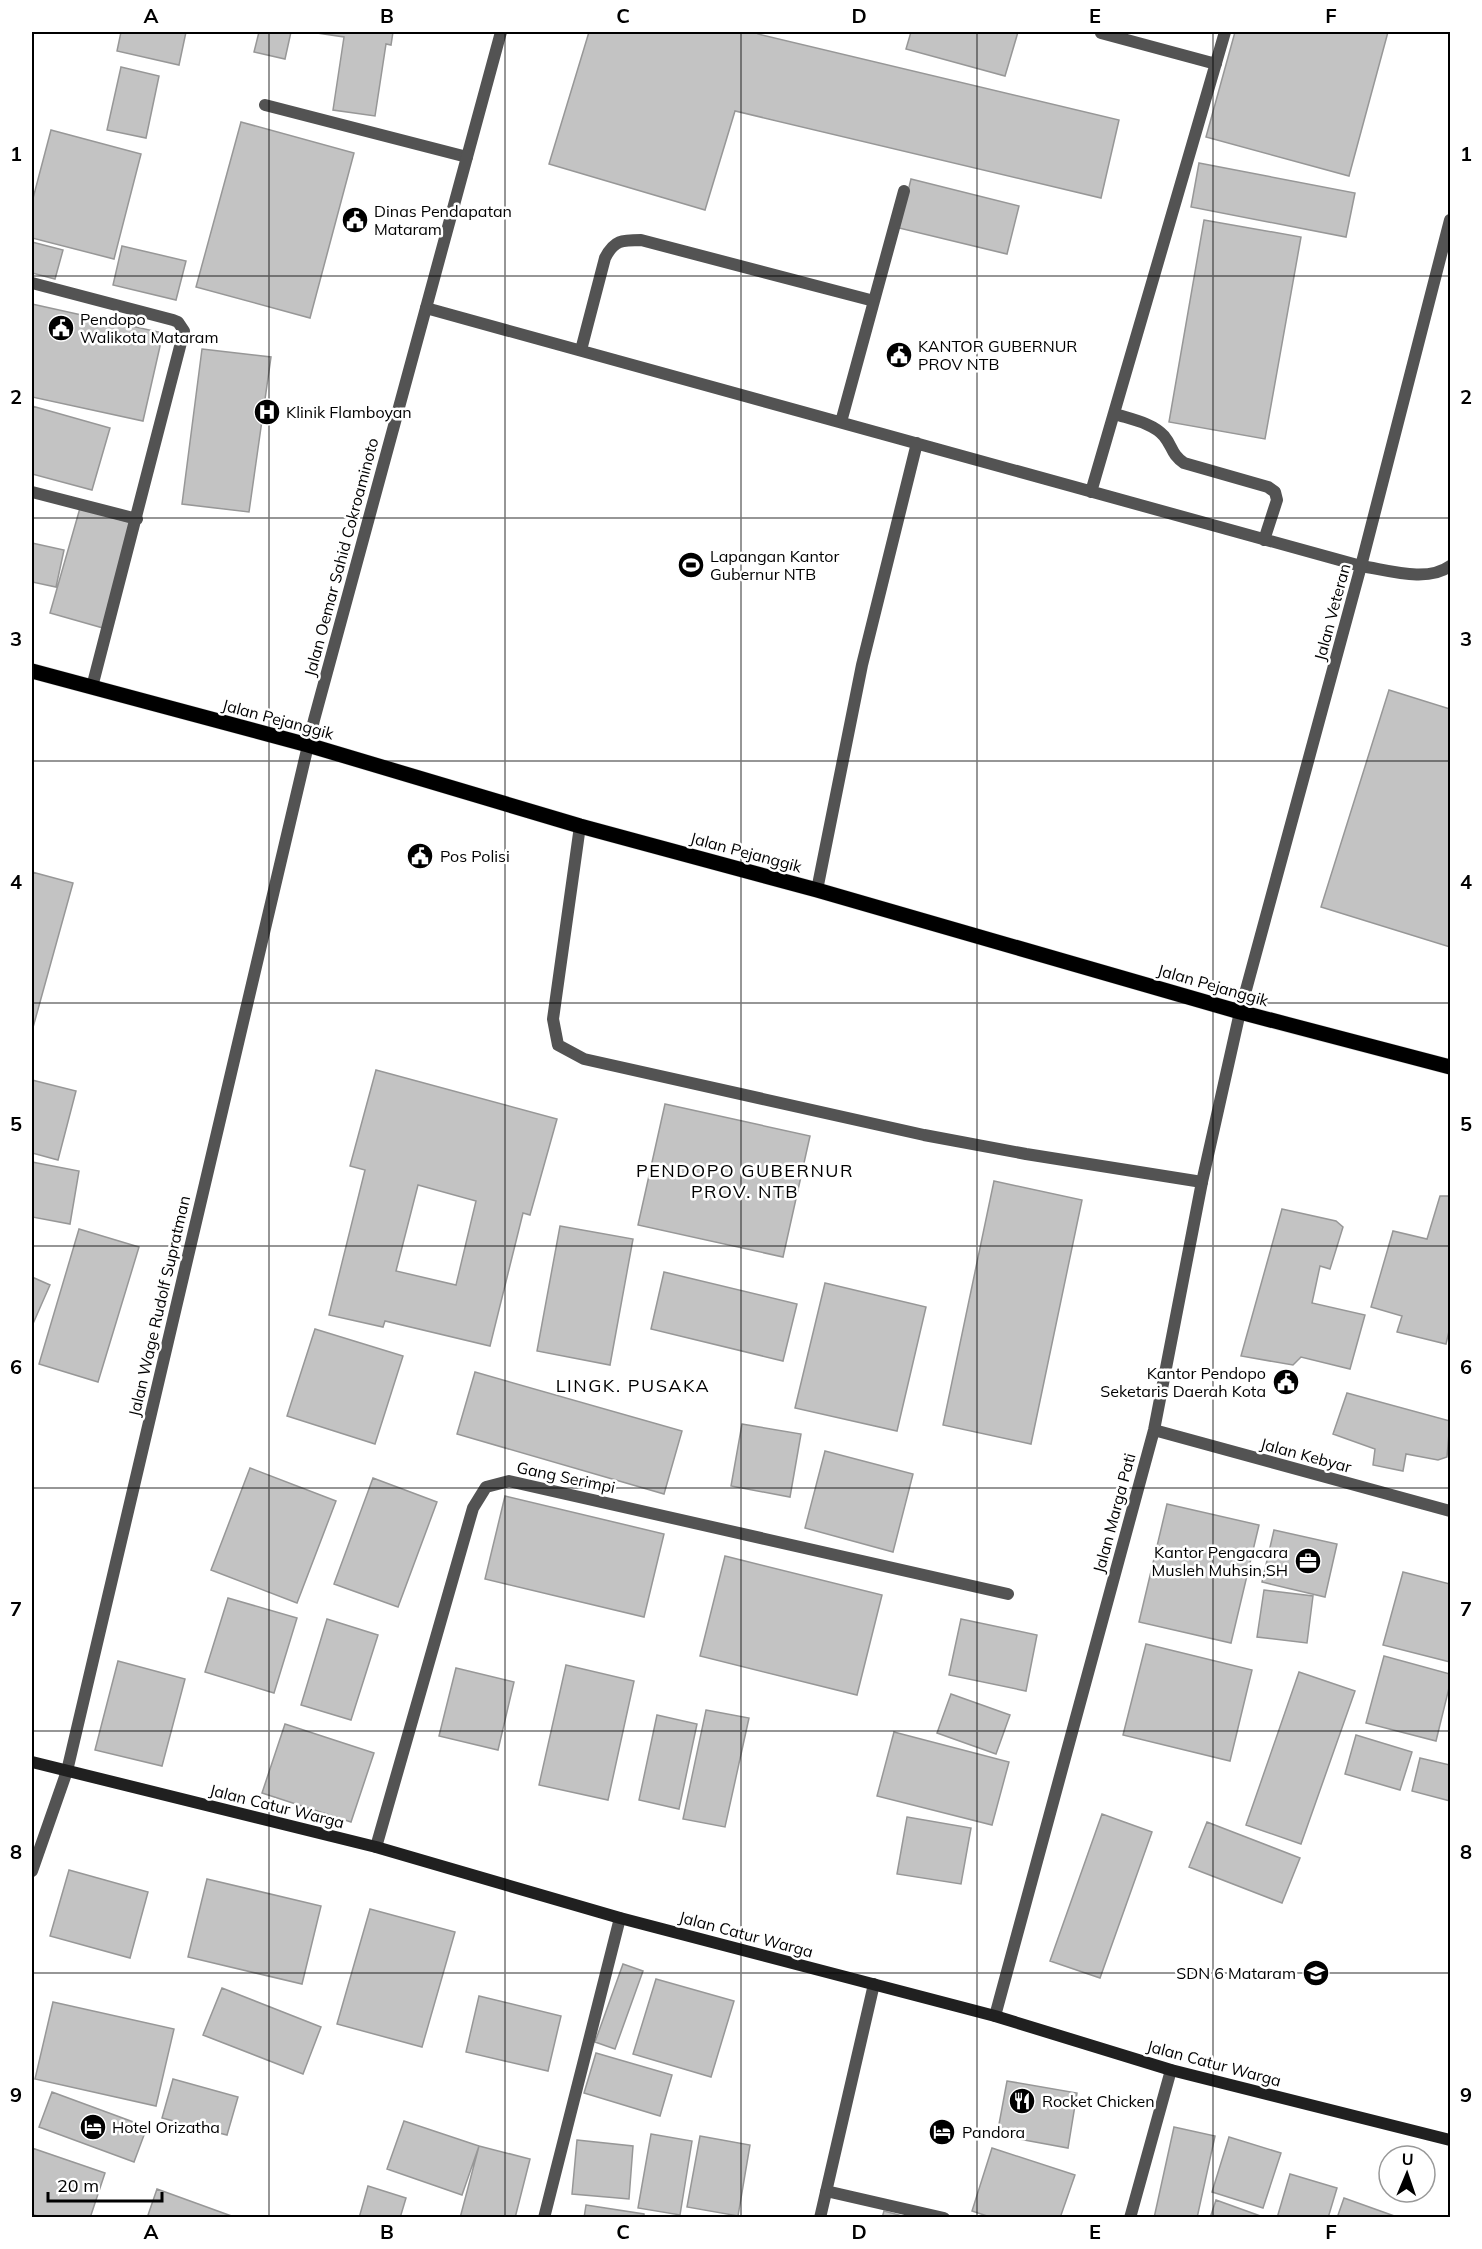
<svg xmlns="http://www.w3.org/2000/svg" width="1482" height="2249" viewBox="0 0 1482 2249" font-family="Mulish,sans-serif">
<rect width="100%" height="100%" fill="#fff"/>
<path fill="#c3c3c3" stroke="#979797" stroke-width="1.5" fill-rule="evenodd" d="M121,32H186L179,65L117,51Z
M259,32H291L285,59L254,52Z
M310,32H393L391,45L386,44L375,116L333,110L344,37Z
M589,32H758V34L1119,120L1101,198L735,111L705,210L549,164Z
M911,32H1018L1005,76L906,49Z
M1235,32H1388L1349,176L1206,137Z
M121,67L159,76L146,138L107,130Z
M241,122L354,153L310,318L196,287Z
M51,130L141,154L114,259L32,238V202Z
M1199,163L1355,193L1346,237L1191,207Z
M911,179L1019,206L1007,254L899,228Z
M1204,220L1301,237L1265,439L1169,422Z
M32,242L63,250L55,279L32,273Z
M122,246L186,261L176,300L113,285Z
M32,304L163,333L143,421L32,397Z
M202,349L271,357L249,512L182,504Z
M32,406L110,428L92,490L32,474Z
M80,508L132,523L103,628L50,613Z
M32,543L64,550L56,587L32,582Z
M1389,690L1450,709V947L1321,907Z
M32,872L73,883L32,1031Z
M376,1070L557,1119L530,1215L523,1213L490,1346L385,1321L383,1327L329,1315L365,1170L350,1166ZM418,1185L476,1201L456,1285L396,1271Z
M32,1080L76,1091L58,1160L32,1153Z
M665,1104L810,1136L783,1257L638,1225Z
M32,1162L79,1171L70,1224L32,1217Z
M994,1181L1082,1200L1031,1444L943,1425Z
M1440,1196H1450V1327L1446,1344L1397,1332L1402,1316L1371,1307L1393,1231L1427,1239Z
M1282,1209L1336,1221L1343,1227L1330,1269L1320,1266L1312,1303L1365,1315L1350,1369L1301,1357L1293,1365L1241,1356Z
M560,1226L633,1239L610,1365L537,1351Z
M79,1229L139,1247L98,1382L39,1364Z
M664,1272L797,1304L783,1361L651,1329Z
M32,1277L50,1285L32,1326Z
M825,1283L926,1307L897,1431L795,1408Z
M315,1329L403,1356L375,1444L287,1416Z
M475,1372L682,1431L664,1494L457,1434Z
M1347,1393L1450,1421L1447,1457L1438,1460L1406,1454L1403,1471L1373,1465L1375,1449L1333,1434Z
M742,1424L801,1434L790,1497L731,1486Z
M825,1451L913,1474L893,1552L805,1528Z
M250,1468L336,1501L297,1603L211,1570Z
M373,1478L437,1502L398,1607L334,1584Z
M505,1496L664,1534L644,1617L485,1579Z
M1167,1504L1259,1525L1231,1643L1139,1622Z
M1274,1530L1337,1544L1325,1597L1262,1582Z
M725,1556L882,1595L857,1695L700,1656Z
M1403,1572L1450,1584V1662L1383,1645Z
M1264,1590L1313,1596L1307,1643L1257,1637Z
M228,1598L297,1618L274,1693L205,1672Z
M327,1619L378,1635L351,1720L301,1705Z
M961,1619L1037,1635L1026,1691L949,1675Z
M1146,1644L1252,1670L1230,1761L1123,1735Z
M1384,1656L1450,1674V1684L1436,1741L1366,1723Z
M118,1661L185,1679L162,1766L95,1750Z
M566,1665L634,1681L608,1800L539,1785Z
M456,1668L514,1682L498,1750L439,1736Z
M1299,1672L1355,1691L1301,1844L1246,1825Z
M951,1694L1010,1715L996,1754L937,1733Z
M706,1710L749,1718L725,1827L683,1819Z
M657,1715L697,1724L679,1809L639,1800Z
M285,1724L374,1753L351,1822L262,1793Z
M894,1732L1009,1762L992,1825L877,1796Z
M1356,1735L1412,1752L1400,1790L1345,1774Z
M1420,1758L1450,1765V1801L1412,1791Z
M1102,1814L1152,1832L1100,1978L1050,1961Z
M907,1817L971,1828L961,1884L897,1874Z
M1207,1822L1300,1858L1282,1903L1189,1867Z
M69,1870L148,1892L130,1958L50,1936Z
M207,1879L321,1906L302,1984L188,1957Z
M370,1909L455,1932L422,2047L337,2024Z
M623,1964L643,1971L615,2049L595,2042Z
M656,1979L734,2001L711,2077L633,2054Z
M222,1988L321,2027L303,2074L203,2035Z
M479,1996L561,2016L548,2071L466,2052Z
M53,2002L174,2029L156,2106L35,2079Z
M596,2053L672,2075L660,2116L584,2093Z
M173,2079L238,2097L227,2135L162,2118Z
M1007,2081L1077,2093L1068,2148L997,2135Z
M52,2092L147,2127L134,2162L39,2127Z
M404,2121L479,2146L462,2195L387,2169Z
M1174,2127L1215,2136L1197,2218H1154Z
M651,2134L692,2141L680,2215L638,2208Z
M700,2136L750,2145L738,2216L687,2207Z
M1229,2137L1281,2153L1263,2208L1212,2192Z
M577,2140L633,2146L629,2199L572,2194Z
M479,2146L530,2159L515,2218H460Z
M32,2148L105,2173L90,2218H42L32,2214Z
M992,2148L1075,2175L1060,2218H993L972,2211Z
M1290,2174L1337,2188L1328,2218H1277Z
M368,2186L406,2198L400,2218H359Z
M157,2189L237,2218H147Z
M1344,2198L1400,2218H1337Z
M1216,2200L1266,2218H1210Z
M586,2205L644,2214V2218H584Z
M884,2211L910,2218H882Z"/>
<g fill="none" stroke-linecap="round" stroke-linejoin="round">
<defs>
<path id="primary" d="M32,671L308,745L580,826L817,890L1240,1012L1450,1067"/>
</defs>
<use href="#primary" stroke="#dbdbdb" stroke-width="16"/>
<path stroke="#535353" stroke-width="12" d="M1101,33L1216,64
M265,105L467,157
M32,283L173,320L178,322L184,331L92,687
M426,308L1361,566C1388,570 1427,583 1450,566
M581,350L605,258C614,240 622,240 641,240L874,301
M1115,414C1130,419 1153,423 1164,436C1173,447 1171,454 1184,463L1268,487L1275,492L1277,500L1264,540
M841,422L904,191
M32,492L137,519
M1091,492L1225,32
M580,826L553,1019L558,1045L584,1059L924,1135L1026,1154L1202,1182
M817,890L862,665L917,443"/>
<path stroke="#535353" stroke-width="12" d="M1154,1430L1450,1511
M376,1847L473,1508L486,1487L509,1481L1008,1594
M995,2016L1154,1430L1202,1182L1240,1012L1361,566L1450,220
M826,2191L944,2218
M544,2218L620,1918
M820,2218L874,1984
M1130,2218L1171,2070"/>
<path stroke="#535353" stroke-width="12" d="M32,1871L67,1771L314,720L501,32"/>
<path stroke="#202020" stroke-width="12" d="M32,1762L376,1847L620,1918L995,2016L1171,2070L1450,2140"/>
<use href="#primary" stroke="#000" stroke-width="15"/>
</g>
<path fill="none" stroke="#000" stroke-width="1.5" stroke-opacity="0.55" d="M269,32V2218M505,32V2218M741,32V2218M977,32V2218M1213,32V2218M32,276H1450M32,518H1450M32,761H1450M32,1003H1450M32,1246H1450M32,1488H1450M32,1731H1450M32,1973H1450"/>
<defs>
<symbol id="civic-disc" viewBox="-11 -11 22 22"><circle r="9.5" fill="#000" stroke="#fff"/><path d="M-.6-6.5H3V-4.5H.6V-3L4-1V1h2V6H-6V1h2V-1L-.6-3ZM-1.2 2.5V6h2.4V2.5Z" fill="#fff"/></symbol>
<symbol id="hospital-disc" viewBox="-11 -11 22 22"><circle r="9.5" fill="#000" stroke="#fff"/><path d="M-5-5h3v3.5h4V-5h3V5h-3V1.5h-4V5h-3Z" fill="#fff"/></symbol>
<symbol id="stadium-disc" viewBox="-11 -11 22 22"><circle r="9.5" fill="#000" stroke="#fff"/><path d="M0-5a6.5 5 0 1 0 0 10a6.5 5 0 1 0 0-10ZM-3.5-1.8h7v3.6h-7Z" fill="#fff"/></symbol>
<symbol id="office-disc" viewBox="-11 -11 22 22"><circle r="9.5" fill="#000" stroke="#fff"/><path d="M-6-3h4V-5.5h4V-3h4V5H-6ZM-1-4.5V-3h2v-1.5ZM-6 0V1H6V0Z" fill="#fff"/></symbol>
<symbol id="school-disc" viewBox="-11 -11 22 22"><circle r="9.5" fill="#000" stroke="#fff"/><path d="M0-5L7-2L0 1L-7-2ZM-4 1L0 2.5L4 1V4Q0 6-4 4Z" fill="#fff"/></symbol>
<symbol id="restaurant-disc" viewBox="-11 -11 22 22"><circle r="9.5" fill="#000" stroke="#fff"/><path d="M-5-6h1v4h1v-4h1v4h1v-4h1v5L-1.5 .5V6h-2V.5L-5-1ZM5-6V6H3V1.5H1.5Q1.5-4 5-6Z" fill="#fff"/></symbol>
<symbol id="hotel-disc" viewBox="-11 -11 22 22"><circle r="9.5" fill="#000" stroke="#fff"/><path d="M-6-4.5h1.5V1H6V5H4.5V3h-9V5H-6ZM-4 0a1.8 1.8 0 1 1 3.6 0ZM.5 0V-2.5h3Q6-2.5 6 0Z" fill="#fff"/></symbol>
</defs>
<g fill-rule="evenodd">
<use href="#civic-disc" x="340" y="205" width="30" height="30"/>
<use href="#civic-disc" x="46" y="313" width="30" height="30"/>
<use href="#civic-disc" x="884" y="340" width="30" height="30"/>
<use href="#hospital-disc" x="252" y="397" width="30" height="30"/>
<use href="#stadium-disc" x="676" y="550" width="30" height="30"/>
<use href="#civic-disc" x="405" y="841" width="30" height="30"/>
<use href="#civic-disc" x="1271" y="1367" width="30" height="30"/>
<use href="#office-disc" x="1293" y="1546" width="30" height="30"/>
<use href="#school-disc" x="1301" y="1958" width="30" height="30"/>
<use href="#restaurant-disc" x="1007" y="2086" width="30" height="30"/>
<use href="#hotel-disc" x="78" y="2112" width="30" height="30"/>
<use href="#hotel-disc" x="927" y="2117" width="30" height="30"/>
</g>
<g text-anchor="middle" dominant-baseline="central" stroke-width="5" stroke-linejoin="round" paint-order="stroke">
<g font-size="16" fill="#000" stroke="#fff" text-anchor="start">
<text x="374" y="211">Dinas Pendapatan<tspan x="374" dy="18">Mataram</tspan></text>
<text x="80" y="319">Pendopo<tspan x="80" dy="18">Walikota Mataram</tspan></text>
<text x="918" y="346">KANTOR GUBERNUR<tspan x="918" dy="18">PROV NTB</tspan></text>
<text x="286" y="412">Klinik Flamboyan</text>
<text x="710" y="556">Lapangan Kantor<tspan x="710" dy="18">Gubernur NTB</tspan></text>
<text x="440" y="856">Pos Polisi</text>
<text x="1266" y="1373" text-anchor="end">Kantor Pendopo<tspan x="1266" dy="18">Seketaris Daerah Kota</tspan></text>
<text x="1288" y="1552" text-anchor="end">Kantor Pengacara<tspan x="1288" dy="18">Musleh Muhsin,SH</tspan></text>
<text x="1296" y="1973" text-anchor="end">SDN 6 Mataram</text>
<text x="1042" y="2101">Rocket Chicken</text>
<text x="112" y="2127">Hotel Orizatha</text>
<text x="962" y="2132">Pandora</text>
</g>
<g font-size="16" fill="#000" stroke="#fff">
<text transform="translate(341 557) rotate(-75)">Jalan Oemar Sahid Cokroaminoto</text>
<text transform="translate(1332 612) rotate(-75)">Jalan Veteran</text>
<text transform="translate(278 719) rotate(15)">Jalan Pejanggik</text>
<text transform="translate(746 852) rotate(15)">Jalan Pejanggik</text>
<text transform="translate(1213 985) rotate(16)">Jalan Pejanggik</text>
<text transform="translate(159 1306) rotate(-77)">Jalan Wage Rudolf Supratman</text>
<text transform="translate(1306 1455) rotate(15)">Jalan Kebyar</text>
<text transform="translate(566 1477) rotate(12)">Gang Serimpi</text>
<text transform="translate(1114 1513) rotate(-75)">Jalan Marga Pati</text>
<text transform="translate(277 1806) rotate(14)">Jalan Catur Warga</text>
<text transform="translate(746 1934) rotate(15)">Jalan Catur Warga</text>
<text transform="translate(1214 2063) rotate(15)">Jalan Catur Warga</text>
</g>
<g font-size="18" letter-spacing="1.5" fill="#000" stroke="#fff">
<text x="745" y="1170">PENDOPO GUBERNUR<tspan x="745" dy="21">PROV. NTB</tspan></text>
<text x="633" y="1385">LINGK. PUSAKA</text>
</g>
</g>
<rect width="1482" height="2249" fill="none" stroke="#ffffff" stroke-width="66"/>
<g transform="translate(1407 2174) rotate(2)"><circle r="28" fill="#ffffff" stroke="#999999" stroke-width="1.5"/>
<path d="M0-4.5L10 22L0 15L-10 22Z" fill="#000000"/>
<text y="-9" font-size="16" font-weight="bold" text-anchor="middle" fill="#000000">U</text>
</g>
<path d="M48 2192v9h114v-9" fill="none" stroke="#000000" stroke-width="3"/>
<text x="57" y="2192" font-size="18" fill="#000000" stroke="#ffffff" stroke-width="4.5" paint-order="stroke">20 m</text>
<rect x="33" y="33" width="1416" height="2183" fill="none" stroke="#000" stroke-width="2"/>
<g font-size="20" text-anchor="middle" font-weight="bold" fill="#000">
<text x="151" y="23">A</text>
<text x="387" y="23">B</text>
<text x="623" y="23">C</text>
<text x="859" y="23">D</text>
<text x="1095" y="23">E</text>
<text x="1331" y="23">F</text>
<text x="16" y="161">1</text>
<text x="1466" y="161">1</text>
<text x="16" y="404">2</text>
<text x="1466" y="404">2</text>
<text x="16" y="646">3</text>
<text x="1466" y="646">3</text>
<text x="16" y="889">4</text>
<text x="1466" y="889">4</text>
<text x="16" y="1131">5</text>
<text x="1466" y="1131">5</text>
<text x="16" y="1374">6</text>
<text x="1466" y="1374">6</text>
<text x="16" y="1616">7</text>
<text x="1466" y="1616">7</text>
<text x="16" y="1859">8</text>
<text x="1466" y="1859">8</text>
<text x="16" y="2102">9</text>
<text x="1466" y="2102">9</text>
<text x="151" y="2239">A</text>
<text x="387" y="2239">B</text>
<text x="623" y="2239">C</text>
<text x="859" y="2239">D</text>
<text x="1095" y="2239">E</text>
<text x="1331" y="2239">F</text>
</g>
</svg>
